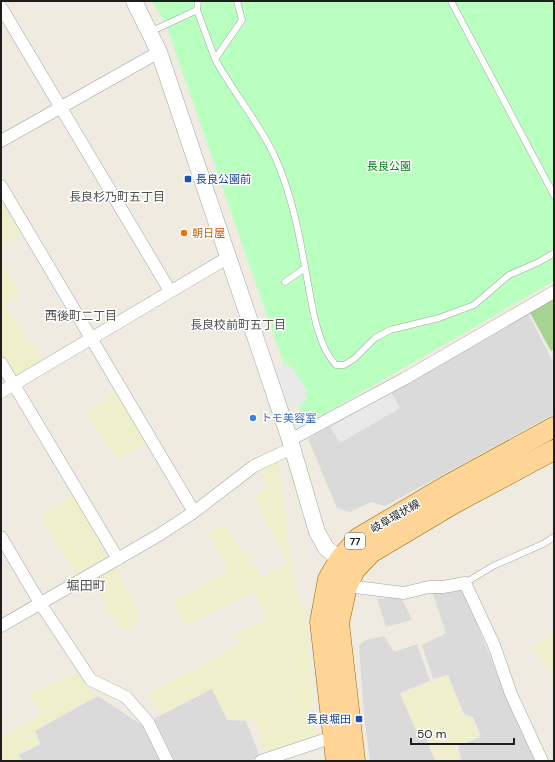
<svg xmlns="http://www.w3.org/2000/svg" width="555" height="762" viewBox="0 0 555 762" font-family="'DM Sans','Noto Sans JP',sans-serif">
<rect width="100%" height="100%" fill="#efebe1"/>
<path fill="#dbdada" d="M527,311L554,364V414L385,506L371,502L350,512L337,508L308,439Z
M463,589L506,696L536,761H462L458,747L481,736L473,717L464,714L448,675L433,679L422,645L446,633L432,591Z
M401,597L412,620L386,627L377,599Z
M384,636L394,652L417,644L430,681L400,693L419,738L425,736L435,761H370L364,715L359,646L365,640Z
M212,689L227,720L246,721L260,757L248,761H23L19,755L41,744L35,731L98,696L142,725Z"/>
<path fill="#edf0ca" d="M1,201L21,233L1,244Z
M1,263L20,295L5,306L43,360L16,376L1,351Z
M116,391L147,443L116,460L87,413Z
M277,461L296,594L305,608L317,738L266,755L254,719H228L212,688L160,714L149,693L241,644L235,634L267,620L254,592L184,626L174,600L228,571L208,533L226,524L243,553L250,557L261,578L288,564L254,497L268,488L260,471Z
M74,494L107,556L77,575L41,516Z
M116,568L138,613V619L133,625L120,631L93,581Z
M554,633V677L533,647Z
M77,673L94,696L35,730L40,743L18,754L22,761H1V737L41,715L29,693Z
M448,676L463,717L471,718L479,736L456,746L461,760L436,761L424,734L419,737L402,694Z"/>
<path fill="#a4d392" d="M554,296V349L551,351L529,311Z"/>
<path fill="#b9ffc0" d="M152,1H554V281L305,425L166,25Z"/>
<path fill="#e9e9e9" d="M286,364L293,368L307,391L305,402L290,409L276,370Z
M391,392L400,408L340,443L330,427Z"/>
<g fill="none" stroke-linecap="round" stroke-linejoin="round">
<defs>
<path id="service" d="M237,1L242,20L215,59C233,92 260,124 275,157C294,199 301,245 309,289C313,312 319,348 336,365H344L354,359L375,338L390,330L439,318L474,305L509,275L539,262L554,253
M451,1L554,195
M197,10L215,59
M150,32L197,10L198,1
M285,282L305,268
M465,583L493,566L543,544L554,537"/>
<path id="minor" d="M1,7L170,291
M1,141L159,52
M1,186L194,512
M1,363L118,559
M1,392L227,258
M290,440L404,379L554,292
M1,537L40,603L91,680L126,697L148,722L167,761
M347,586L404,593L429,587H443L465,583L494,645L511,694L542,761
M1,626L159,535L194,512L254,466L292,448
M261,761L333,737"/>
<path id="tertiary" d="M134,1L159,52L290,440L317,532L326,548L349,567"/>
<path id="primary" d="M336,761L320,622L328,579L339,560L358,538L446,486L554,427
M355,761L339,623L347,586L355,570L371,553L455,503L554,450"/>
</defs>
<use href="#service" stroke="#a4a4a4" stroke-width="7"/>
<use href="#minor" stroke="#a4a4a4" stroke-width="13"/>
<use href="#tertiary" stroke="#a4a4a4" stroke-width="17"/>
<use href="#primary" stroke="#966700" stroke-width="21"/>
<use href="#service" stroke="#fff" stroke-width="6"/>
<use href="#minor" stroke="#fff" stroke-width="12"/>
<use href="#tertiary" stroke="#fff" stroke-width="16"/>
<use href="#primary" stroke="#ffd497" stroke-width="20"/>
</g>
<g fill="#1a4fb4" stroke="#fff" stroke-width="1.5">
<rect x="184" y="175" width="8" height="8" rx="2"/>
<rect x="355" y="715" width="8" height="8" rx="2"/>
</g>
<circle fill="#e8710a" stroke="#fff" stroke-width="1.5" cx="184" cy="233" r="4"/>
<circle fill="#3f7fe0" stroke="#fff" stroke-width="1.5" cx="253" cy="418" r="4"/>
<g text-anchor="middle" dominant-baseline="central" stroke-width="3" stroke-linejoin="round" paint-order="stroke">
<rect fill="#fff" stroke="#616161" stroke-width="1" x="345" y="533" width="20" height="16" rx="3"/>
<g font-size="10" font-weight="bold" fill="#1d1d1d">
<text x="355" y="541">77</text>
</g>
<g font-size="11" fill="#00850e" stroke="#fff">
<text x="389" y="166">長良公園</text>
</g>
<g font-size="11" fill="#164399" stroke="#fff" text-anchor="start">
<text x="196" y="179">長良公園前</text>
<text x="351" y="719" text-anchor="end">長良堀田</text>
</g>
<g font-size="11" fill="#c56008" stroke="#fff" text-anchor="start">
<text x="192" y="233">朝日屋</text>
</g>
<g font-size="11" fill="#366cbe" stroke="#fff" text-anchor="start">
<text x="261" y="418">トモ美容室</text>
</g>
<g font-size="11" fill="#1d1d1d" stroke="#fff">
<text transform="translate(395 516) rotate(-30)">岐阜環状線</text>
</g>
<g font-size="12" fill="#505050" stroke="#fff">
<text x="117" y="197">長良杉乃町五丁目</text>
<text x="81" y="316">西後町二丁目</text>
<text x="238" y="325">長良校前町五丁目</text>
</g>
<g font-size="13" fill="#505050" stroke="#fff">
<text x="86" y="585">堀田町</text>
</g>
</g>
<rect width="555" height="762" fill="none" stroke="#1d1d1d" stroke-width="4"/>
<path d="M411 738v6h103v-6" fill="none" stroke="#1d1d1d" stroke-width="2"/>
<text x="417" y="738" font-size="12" fill="#1d1d1d" stroke="#ffffff" stroke-width="3" paint-order="stroke">50 m</text>
</svg>
